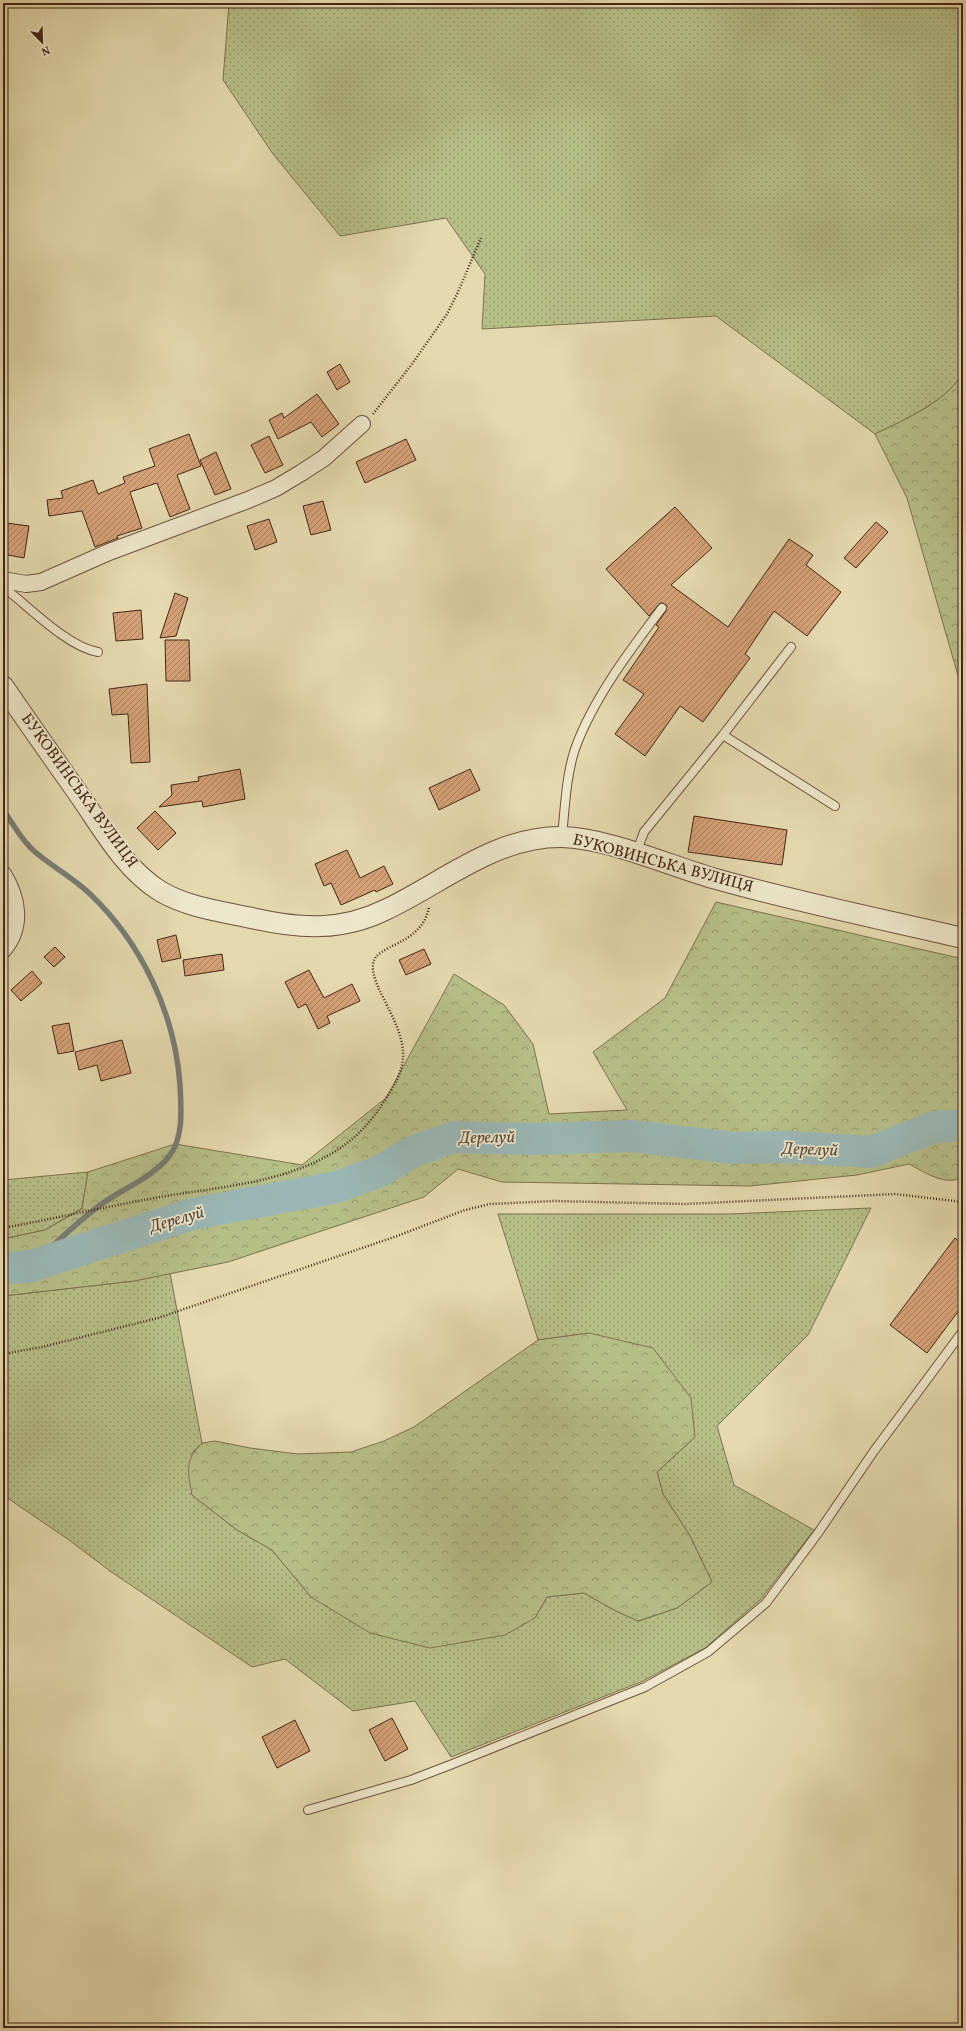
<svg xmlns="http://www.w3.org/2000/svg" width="966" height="2031" viewBox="0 0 966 2031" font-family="Vollkorn,serif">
<defs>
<pattern id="grass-dots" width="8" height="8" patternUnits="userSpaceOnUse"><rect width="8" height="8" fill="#b6be88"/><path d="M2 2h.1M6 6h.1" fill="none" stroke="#969a6e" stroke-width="1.8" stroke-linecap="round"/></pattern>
<pattern id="forest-crowns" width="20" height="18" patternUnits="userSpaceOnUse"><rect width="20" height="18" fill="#b6be88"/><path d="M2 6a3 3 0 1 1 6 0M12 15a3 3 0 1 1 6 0" fill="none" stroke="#969a6e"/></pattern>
<pattern id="building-hatch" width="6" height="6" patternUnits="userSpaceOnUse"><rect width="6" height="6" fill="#d4a076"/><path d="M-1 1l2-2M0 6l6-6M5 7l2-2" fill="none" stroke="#ae8260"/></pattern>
</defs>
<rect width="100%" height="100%" fill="#e4d8ad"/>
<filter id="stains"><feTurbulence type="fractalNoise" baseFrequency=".005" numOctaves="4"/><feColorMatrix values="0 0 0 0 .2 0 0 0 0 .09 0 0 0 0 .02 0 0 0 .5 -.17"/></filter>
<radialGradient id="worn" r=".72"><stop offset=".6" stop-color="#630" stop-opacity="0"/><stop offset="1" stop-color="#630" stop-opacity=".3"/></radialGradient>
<path fill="url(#grass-dots)" stroke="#7d724f" d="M229,3H963V370C953,399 902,421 875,434L716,316L482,329L485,274L446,218L340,236L273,154L223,80Z
M88,1172L82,1208L45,1230L3,1239V1180Z
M871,1208L808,1335L717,1426L734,1485L814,1530L761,1599L705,1648L643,1681L451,1757L415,1701L353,1711L285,1659L252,1667L110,1571L69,1540L3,1495V1296L134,1281L170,1273L202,1443L192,1453V1495L237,1530L272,1550L311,1597L535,1618L547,1597L584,1593L616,1611L639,1621L677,1608L712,1582L690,1536L663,1494L657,1472L695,1437L589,1333L538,1340L498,1214H730Z"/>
<path fill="url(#forest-crowns)" stroke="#7d724f" d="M963,370V693L907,498L875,434C902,421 953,399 963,370Z
M716,902L963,959V1177C946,1187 924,1172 909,1164L857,1175L750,1186L502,1182L458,1169L424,1197L228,1262L134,1281L3,1296V1239L45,1230L82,1209L88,1172L175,1144L302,1165L386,1098L454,974L504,1005L533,1044L549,1114L627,1110L593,1052L665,998Z
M589,1333L653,1348L691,1398L695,1437L657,1472L663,1494L690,1536L712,1582L677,1608L638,1621L616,1611L584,1593L547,1597L535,1618L505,1635L430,1648L370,1633L311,1597L272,1550L237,1530L192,1495C188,1471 184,1461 202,1443L215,1441L250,1448L298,1454L351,1452L384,1441L414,1427L538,1340Z"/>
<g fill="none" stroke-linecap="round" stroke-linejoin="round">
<path stroke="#787d75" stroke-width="5.5" d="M3,810C13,823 21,840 34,851C51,866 72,877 89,893C141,942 175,1013 180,1085C181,1107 184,1136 170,1155C153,1178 121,1189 99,1206C75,1224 53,1245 31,1266"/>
<path stroke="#9ab7b5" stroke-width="32" d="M3,1269L31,1266L192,1214L337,1187L380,1171L414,1151L454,1137L534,1139L630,1136L733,1148L790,1147L871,1152L934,1127L963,1125"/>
</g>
<path fill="url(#building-hatch)" stroke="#442616" d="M340,364L350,382L337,390L327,372Z
M317,394L339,424L322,437L311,422L278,439L269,420L282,413L284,418Z
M189,434L201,466L177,475L190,509L170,517L157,483L130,492L142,528L117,536L118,538L95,547L82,511L49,516L47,500L63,498L61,491L93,480L98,494L125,483L123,477L155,466L149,449Z
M269,436L283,465L265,473L251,445Z
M406,439L416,460L365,483L356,462Z
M216,452L231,489L215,495L200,460Z
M323,501L331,530L311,535L303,506Z
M675,507L712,548L671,585L728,627L789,539L813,555L806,565L841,592L807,636L774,611L745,654L750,658L703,722L680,706L645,756L615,734L644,694L623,680L659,627L656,625L666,611L667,606L663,603H660L649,616L606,569Z
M269,519L277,542L255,550L247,526Z
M876,522L888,532L856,568L844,558Z
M6,523L29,526L24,558L3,554Z
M175,593L188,598L176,636L160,638Z
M141,610L143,639L116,641L113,613Z
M165,640H189L190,681H166Z
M147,684L150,762L131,763L128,714L112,715L109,689Z
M240,769L245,799L203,807L202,801L159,807L172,795L171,785L199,781L198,777Z
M470,769L480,790L439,810L429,788Z
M155,811L176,833L158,850L137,828Z
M694,816L787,830L782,865L688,852Z
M347,850L360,878L384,866L393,884L376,892L375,890L341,905L331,883L324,886L315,864Z
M176,935L181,958L162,962L157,940Z
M55,947L65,957L54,967L44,957Z
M424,949L431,964L406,975L399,960Z
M222,954L224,970L185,976L183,960Z
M309,970L324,998L352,984L360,1001L327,1016L330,1023L318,1029L306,1004L298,1008L285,982Z
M32,971L42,983L21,1001L11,990Z
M69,1023L74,1051L58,1054L52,1026Z
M122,1040L131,1073L101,1081L97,1065L79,1070L75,1052Z
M955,1238L963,1245V1305L927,1353L890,1325Z
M392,1718L408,1749L385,1761L369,1730Z
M295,1720L310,1751L277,1768L262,1737Z"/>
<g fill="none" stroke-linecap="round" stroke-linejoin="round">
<defs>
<path id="service" d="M3,587C29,606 67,647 98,652
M723,735L791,647
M562,836C565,808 566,776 575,749C593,699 630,650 662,608
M636,853L644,832L723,735L835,806
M308,1810L411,1780L450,1765L645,1687L708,1652L766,1603L818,1533L874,1451L963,1331"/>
<path id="minor" d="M3,580L26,584L41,582L109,552L248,500L276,488L301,473L324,458L362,424
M3,874C18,898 23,927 3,950"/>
<path id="tertiary" d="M3,686C29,724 56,762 82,799C104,831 126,870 160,891C188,908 225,912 256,919C301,929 342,931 385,910C441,884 495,836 562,837C608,838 670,866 716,879C797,902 881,919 963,938"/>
</defs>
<use href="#service" stroke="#6c523c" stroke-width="10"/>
<use href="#minor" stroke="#6c523c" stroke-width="18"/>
<use href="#tertiary" stroke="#6c523c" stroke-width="22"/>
<path stroke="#442616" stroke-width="2.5" stroke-dasharray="1 2" stroke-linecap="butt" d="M373,414L412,364L447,314L458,292L481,238
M3,1228C52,1219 100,1208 149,1199C234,1183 333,1184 383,1103C391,1091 399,1079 402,1065C408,1040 389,1011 379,989C376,982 372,973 373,964C375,944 422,946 429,907
M3,1354L42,1347L158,1318L397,1236L465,1210L490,1204L554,1201L685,1204L895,1194L963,1202"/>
<use href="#service" stroke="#ede6ca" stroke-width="8"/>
<use href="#minor" stroke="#ede6ca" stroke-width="16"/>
<use href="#tertiary" stroke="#ede6ca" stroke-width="20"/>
</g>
<g text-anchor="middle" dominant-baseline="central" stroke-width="3.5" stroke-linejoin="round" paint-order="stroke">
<g font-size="16" fill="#442616" stroke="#ede6ca">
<text transform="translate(79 791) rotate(54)">БУКОВИНСЬКА ВУЛИЦЯ</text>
<text transform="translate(663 864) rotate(15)">БУКОВИНСЬКА ВУЛИЦЯ</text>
</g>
<g font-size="17" font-style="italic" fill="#5a4a3e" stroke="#ede6ca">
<text transform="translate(487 1138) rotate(-1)">Дерелуй</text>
<text transform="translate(810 1150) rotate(2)">Дерелуй</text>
<text transform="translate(177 1220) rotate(-16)">Дерелуй</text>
</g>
</g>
<rect width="966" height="2031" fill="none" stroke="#e4d8ad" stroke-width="16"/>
<rect x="4" y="4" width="958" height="2023" fill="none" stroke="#442616" stroke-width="2"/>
<rect x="8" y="8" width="950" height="2015" fill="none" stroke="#442616"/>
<g transform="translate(42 42) rotate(157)" stroke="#ede6ca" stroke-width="3" paint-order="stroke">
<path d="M0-3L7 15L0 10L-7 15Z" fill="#442616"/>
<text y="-6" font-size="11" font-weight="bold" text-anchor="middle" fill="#442616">N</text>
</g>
<rect width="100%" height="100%" filter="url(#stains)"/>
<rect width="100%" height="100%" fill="url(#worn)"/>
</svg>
